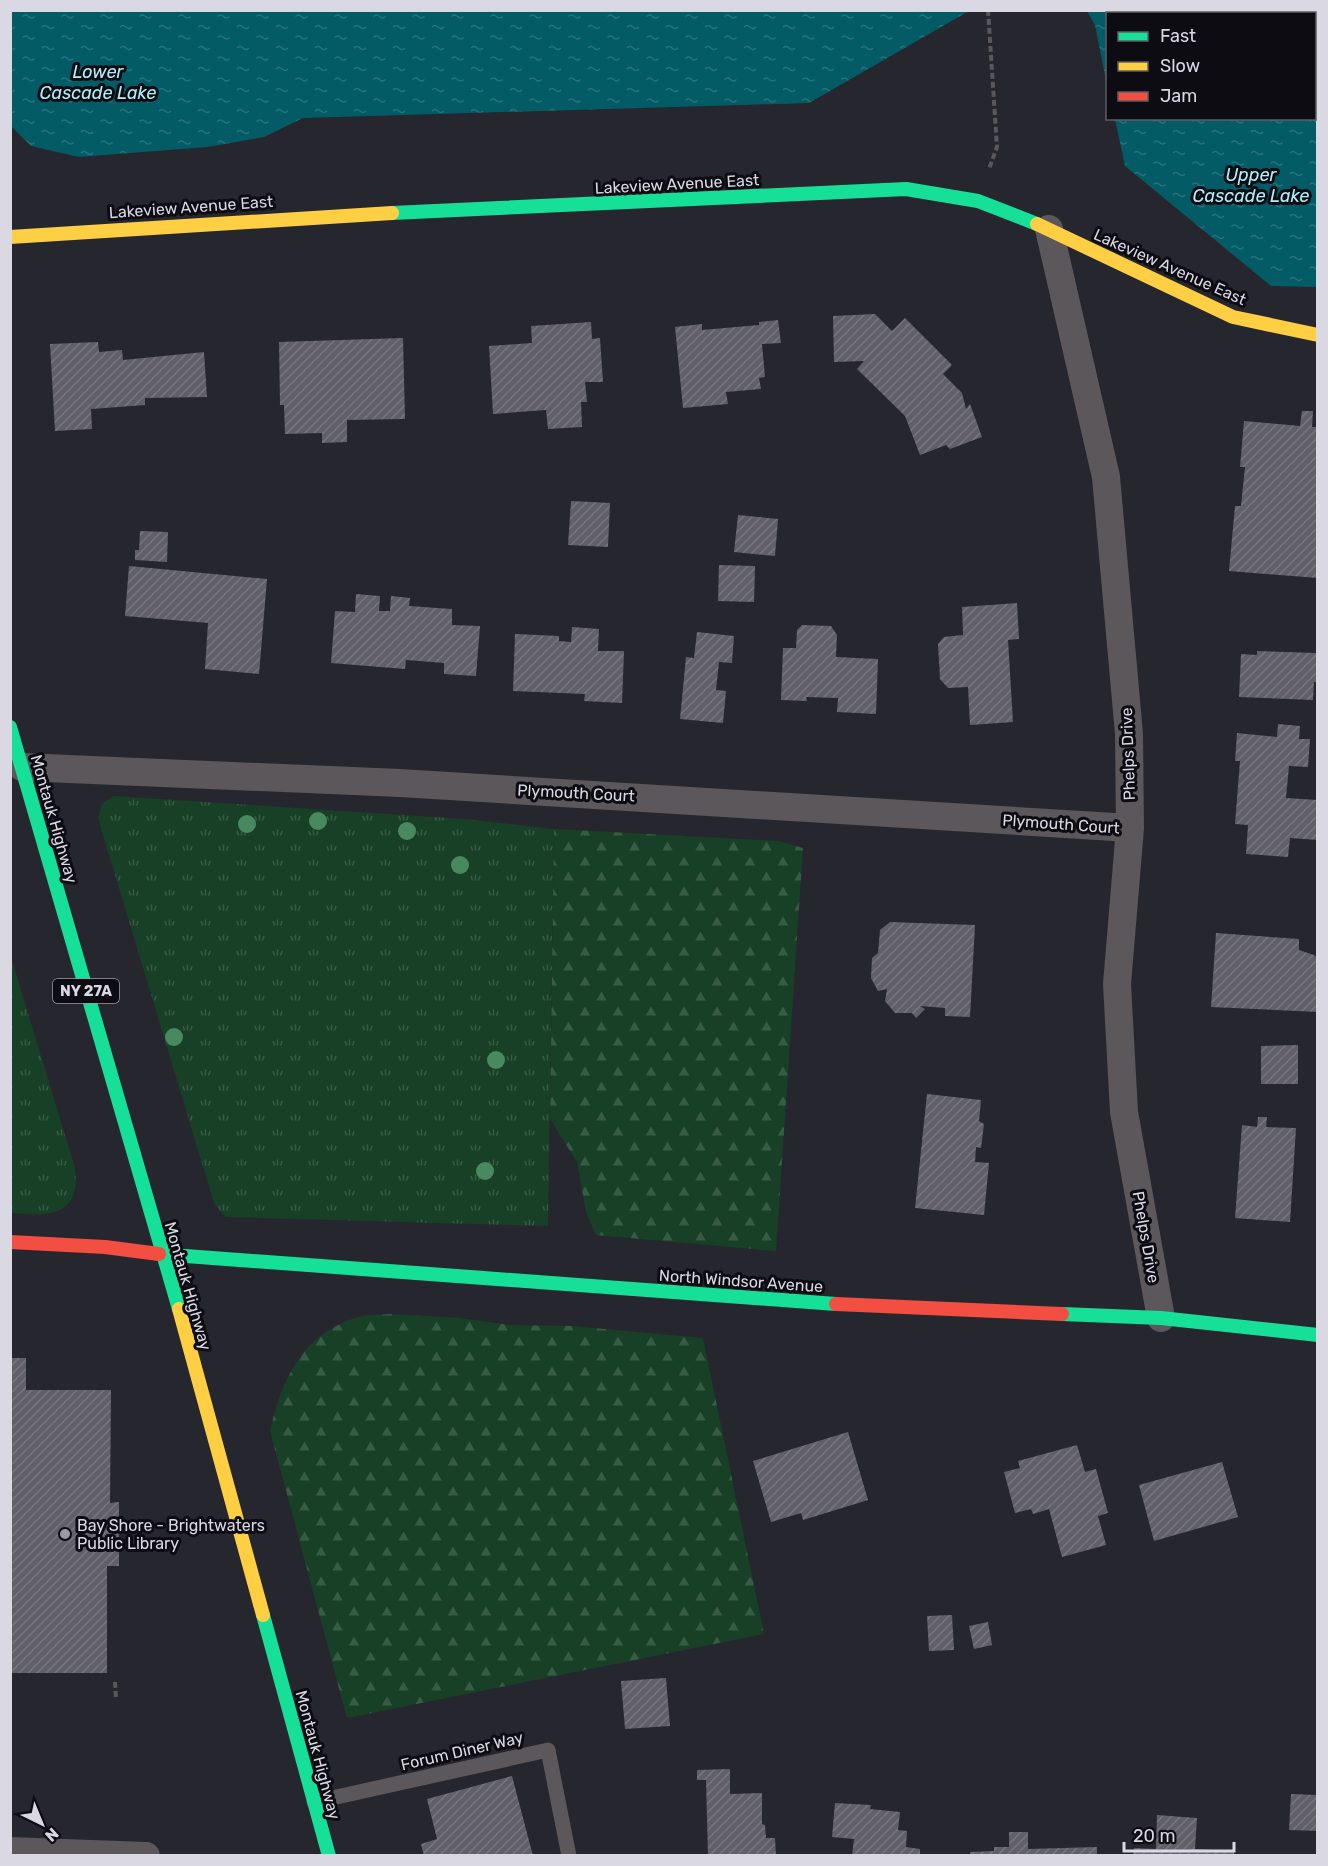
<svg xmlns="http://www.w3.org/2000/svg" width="1328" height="1866" viewBox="0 0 1328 1866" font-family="Rubik,sans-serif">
<defs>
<pattern id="grass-tufts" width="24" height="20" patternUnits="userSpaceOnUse" patternTransform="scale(1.5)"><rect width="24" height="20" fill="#174026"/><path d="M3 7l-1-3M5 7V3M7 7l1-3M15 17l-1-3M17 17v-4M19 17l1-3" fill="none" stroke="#385b45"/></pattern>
<pattern id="forest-firs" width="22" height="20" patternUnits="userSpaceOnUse" patternTransform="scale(1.5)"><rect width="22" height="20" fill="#174026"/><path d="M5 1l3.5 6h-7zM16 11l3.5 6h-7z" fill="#385b45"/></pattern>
<pattern id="water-ripples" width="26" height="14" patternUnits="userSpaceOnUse" patternTransform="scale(1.5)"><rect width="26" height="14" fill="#035b66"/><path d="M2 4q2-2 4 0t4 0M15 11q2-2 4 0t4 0" fill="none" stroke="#27727c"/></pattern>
<pattern id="building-hatch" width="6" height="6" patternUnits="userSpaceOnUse" patternTransform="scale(1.5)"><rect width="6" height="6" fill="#616068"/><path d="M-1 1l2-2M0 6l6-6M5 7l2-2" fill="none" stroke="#77767d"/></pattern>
</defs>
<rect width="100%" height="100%" fill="#26262e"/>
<path fill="url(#grass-tufts)" d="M113,796L464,819L554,829L548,1226L225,1217L214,1203L98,818L102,804Z
M11,957L75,1168C81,1218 48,1216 11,1213Z"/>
<path fill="url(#forest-firs)" d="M554,829L779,841L803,848L776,1251L596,1235L586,1212L577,1162L550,1119Z
M390,1314L460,1318L510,1325L572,1326L703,1338L764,1634L347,1718L270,1431C282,1379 302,1334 358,1317C367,1314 380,1315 390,1314Z"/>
<path fill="url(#water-ripples)" d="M10,11L11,10L969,11L809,103L303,118L264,137L207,147L79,157L31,146L11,126Z
M1087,11H1317V287L1271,286L1125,166L1115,119L1314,118V14H1108L1107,85L1095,25Z"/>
<path fill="url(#building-hatch)" d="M875,314L892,331L905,318L952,365L943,374L962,393L966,409L970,404L982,437L950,449L946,445L920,455L905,416L857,369L864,361L834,362L833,316Z
M778,320L781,343L762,344L765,377L759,378L761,389L726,392L728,404L683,408L675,327L702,324V330L759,325V322Z
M591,322L592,339L600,338L603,382H585L587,402H581L582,427L548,429L546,410L493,414L489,346L532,343L531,326Z
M403,338L405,419L347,420V442L322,443V433L285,434L284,405H280L279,342Z
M98,342L99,352L122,350L123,360L204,352L207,397L145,398V405L91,409L92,429L55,431L50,344Z
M1302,411H1313L1312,427H1318V578L1229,571L1235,506H1241L1245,467H1240L1244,421L1300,426Z
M571,501L610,503L608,547L568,545Z
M738,515L778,519L775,556L734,552Z
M140,531L168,532L167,562L135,560V550H139Z
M719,565L755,566L754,602L718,601Z
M129,566L267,579L259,674L205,669L208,623L125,616Z
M356,594L380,596L379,611H390L391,596L410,598L409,606L452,609V625L480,626L476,676L444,674V663L406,660L405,669L331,663L335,611L355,612Z
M1017,603L1019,639L1008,640L1013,722L970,725L968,687L948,688L940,679L938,644L944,637L963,635L962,607Z
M802,625L831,626L837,635L836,657L878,659L876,714L837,712L838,698L806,697L807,701L781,700L783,648H796L797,630Z
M572,627L599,629L598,651H624L622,703L584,701L585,694L513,691L515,634L559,636V641L571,642Z
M697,632L734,636L732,663L719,662L716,690L726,691L723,723L680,719L686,657L694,658Z
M1257,651L1317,653L1318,682H1314L1313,700L1239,697L1241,654L1257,655Z
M1278,724L1300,726L1299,739H1310L1308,767L1289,766L1286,798L1318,800V840L1290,838L1288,857L1246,854L1248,825L1235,824L1240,761H1235L1237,733L1277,737Z
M890,922L975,925L970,1017L945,1016V1008L920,1006L925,1009L916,1018L912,1013H895L885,1001L887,989L878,991L871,978L872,958L878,953L880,930Z
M1216,933L1299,939V950L1314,955L1318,958V1012L1211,1007Z
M1298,1045V1084H1261V1046Z
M927,1094L981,1100L979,1121L984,1124L981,1148L976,1147L975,1162L989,1163L984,1215L915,1208Z
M1258,1117H1267L1266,1127L1296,1128L1290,1222L1235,1218L1242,1125L1257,1127Z
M10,1358H26V1390H111L110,1503L119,1502V1566H107V1673H10Z
M848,1432L868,1500L803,1520L801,1513L771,1522L753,1461Z
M1077,1445L1085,1472L1096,1469L1108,1513L1098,1516L1106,1545L1062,1557L1049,1509L1033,1514L1031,1509L1015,1513L1004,1472L1020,1468L1018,1461Z
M1222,1462L1238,1517L1154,1541L1139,1485Z
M952,1615L954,1650L929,1651L927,1616Z
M988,1622L992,1645L974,1649L969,1626Z
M666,1678L670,1726L625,1729L621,1681Z
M730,1769V1794L762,1793V1824L765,1825L766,1838H775L776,1856H708L706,1780H697V1770Z
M512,1776L533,1856H424L421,1844L437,1839L427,1799Z
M1291,1794L1318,1795V1831L1289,1830Z
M835,1803L871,1805L870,1809L900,1812L898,1830L907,1831L906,1847L920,1849V1856H852L854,1839L832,1837Z
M1157,1815L1197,1818L1195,1849L1234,1851V1856H1133L1134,1848L1156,1849Z
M1009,1832H1028V1849L1097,1847V1856H970V1852L994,1851V1847H1009Z"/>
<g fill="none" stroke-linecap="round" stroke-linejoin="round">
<path stroke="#59575b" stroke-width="4" stroke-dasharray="6 3" stroke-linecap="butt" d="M988,10L997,147L989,169
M115,1682L116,1699"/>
<path stroke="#5b575a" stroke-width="15" d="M314,1802L548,1750L569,1856"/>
<path stroke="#5b575a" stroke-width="28" d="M1049,229L1106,477L1129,734L1130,828L1117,984L1124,1112L1161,1318
M22,767L400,783L1130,828
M10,1851L146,1856"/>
<path stroke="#16e098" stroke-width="14" d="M392,213L906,189L978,201L1037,224
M10,727L179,1309
M159,1254L836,1304
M1062,1314L1161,1318L1318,1335
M263,1615L329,1856"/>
<path stroke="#ffcf43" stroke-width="14" d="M1037,224L1233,317L1318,335
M10,237L392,213
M179,1309L263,1615"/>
<path stroke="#f24e42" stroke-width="14" d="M10,1242L105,1247L159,1254
M836,1304L1062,1314"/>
</g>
<g fill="#488960">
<circle cx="318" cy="821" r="9"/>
<circle cx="247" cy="824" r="9"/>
<circle cx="407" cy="831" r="9"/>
<circle cx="460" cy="865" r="9"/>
<circle cx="174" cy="1037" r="9"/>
<circle cx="496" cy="1060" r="9"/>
<circle cx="485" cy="1171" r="9"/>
</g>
<circle fill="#9a9aa4" stroke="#0d0c13" stroke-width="2" cx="65" cy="1534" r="6"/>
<g text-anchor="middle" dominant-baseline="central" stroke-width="6" stroke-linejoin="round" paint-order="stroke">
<rect fill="#0d0c13" stroke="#9c9ba5" stroke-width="1.5" x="53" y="979" width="66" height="24" rx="4.5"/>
<g font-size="15" font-weight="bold" fill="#d9d8e3">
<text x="86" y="991">NY 27A</text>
</g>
<g font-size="16" fill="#d9d8e3" stroke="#0d0c13">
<text transform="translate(677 184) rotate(-3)">Lakeview Avenue East</text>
<text transform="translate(191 207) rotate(-4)">Lakeview Avenue East</text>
<text transform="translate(1170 267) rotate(24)">Lakeview Avenue East</text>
<text transform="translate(1128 754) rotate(-92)">Phelps Drive</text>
<text transform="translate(576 793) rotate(3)">Plymouth Court</text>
<text transform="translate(54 819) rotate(74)">Montauk Highway</text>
<text transform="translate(1061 824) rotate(4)">Plymouth Court</text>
<text transform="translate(1146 1237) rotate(80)">Phelps Drive</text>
<text transform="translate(741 1281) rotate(4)">North Windsor Avenue</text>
<text transform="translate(188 1286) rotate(74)">Montauk Highway</text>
<text transform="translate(462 1751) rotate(-13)">Forum Diner Way</text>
<text transform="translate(318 1755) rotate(75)">Montauk Highway</text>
</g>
<g font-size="16" fill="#d9d8e3" stroke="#0d0c13" text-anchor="start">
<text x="77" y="1525">Bay Shore - Brightwaters<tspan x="77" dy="18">Public Library</tspan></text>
</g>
<g font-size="18" font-style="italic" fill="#b1eef8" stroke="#0d0c13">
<text x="98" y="72">Lower<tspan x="98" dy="21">Cascade Lake</tspan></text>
<text x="1251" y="175">Upper<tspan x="1251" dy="21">Cascade Lake</tspan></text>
</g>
</g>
<rect width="1328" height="1866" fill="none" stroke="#d9d8e3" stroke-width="24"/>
<rect x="1106" y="12" width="210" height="108" fill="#0d0c13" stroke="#5f5e66" stroke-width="1.5"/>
<rect x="1118" y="32" width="30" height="9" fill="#16e098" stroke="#5f5e66" stroke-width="1.5"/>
<text x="1160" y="42" font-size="18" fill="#d9d8e3">Fast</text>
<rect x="1118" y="62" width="30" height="9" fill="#ffcf43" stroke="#5f5e66" stroke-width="1.5"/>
<text x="1160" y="72" font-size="18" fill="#d9d8e3">Slow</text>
<rect x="1118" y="92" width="30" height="9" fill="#f24e42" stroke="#5f5e66" stroke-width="1.5"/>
<text x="1160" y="102" font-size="18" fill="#d9d8e3">Jam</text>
<g transform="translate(42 1824) rotate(137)" stroke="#0d0c13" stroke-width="4.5" paint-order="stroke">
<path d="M0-4.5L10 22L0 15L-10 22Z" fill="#d9d8e3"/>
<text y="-9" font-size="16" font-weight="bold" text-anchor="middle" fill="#d9d8e3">N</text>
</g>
<path d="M1124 1842v9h110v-9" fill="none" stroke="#d9d8e3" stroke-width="3"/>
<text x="1133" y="1842" font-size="18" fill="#d9d8e3" stroke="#0d0c13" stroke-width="4.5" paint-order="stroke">20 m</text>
</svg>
